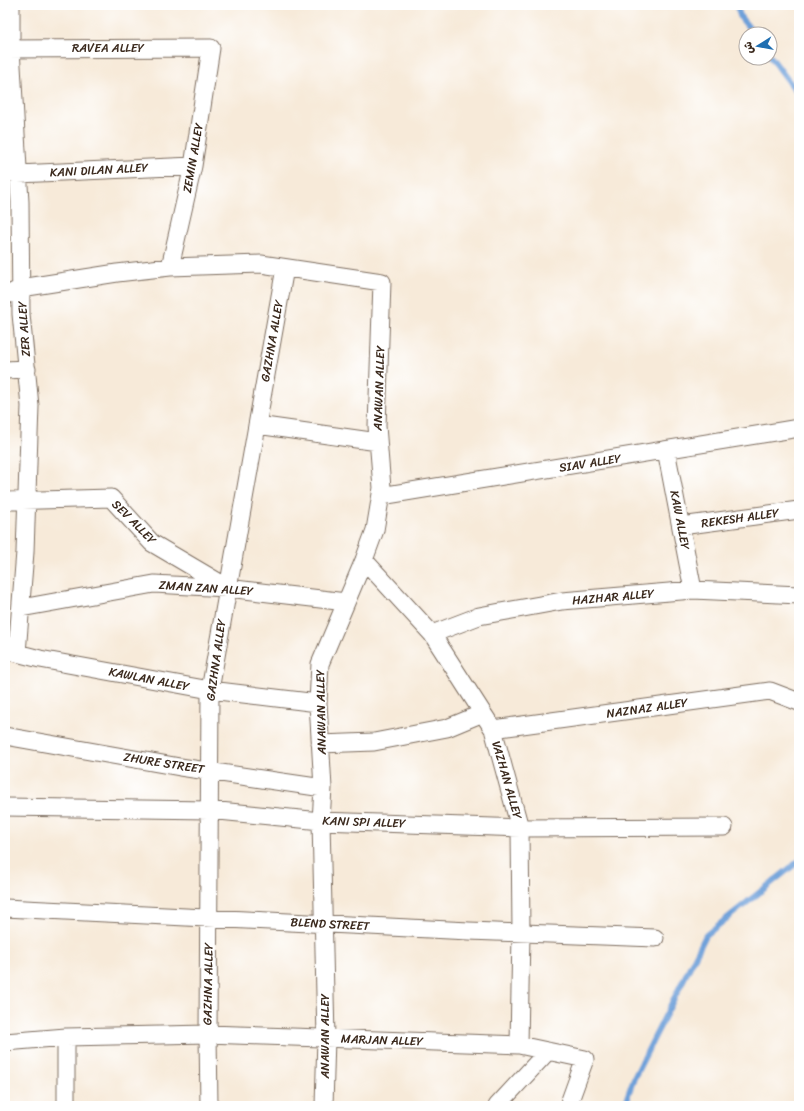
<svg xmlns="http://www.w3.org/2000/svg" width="804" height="1111" viewBox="0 0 804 1111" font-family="Sriracha,'Playpen Sans Arabic',sans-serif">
<rect width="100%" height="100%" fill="#fff"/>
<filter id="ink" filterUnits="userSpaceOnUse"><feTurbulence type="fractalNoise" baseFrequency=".025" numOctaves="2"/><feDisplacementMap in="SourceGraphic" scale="8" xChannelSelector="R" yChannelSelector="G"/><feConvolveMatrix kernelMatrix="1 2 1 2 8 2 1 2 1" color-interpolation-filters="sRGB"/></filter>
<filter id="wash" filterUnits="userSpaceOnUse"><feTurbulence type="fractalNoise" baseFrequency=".012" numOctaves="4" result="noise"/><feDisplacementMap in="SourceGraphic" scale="16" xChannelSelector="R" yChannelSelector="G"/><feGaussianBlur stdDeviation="0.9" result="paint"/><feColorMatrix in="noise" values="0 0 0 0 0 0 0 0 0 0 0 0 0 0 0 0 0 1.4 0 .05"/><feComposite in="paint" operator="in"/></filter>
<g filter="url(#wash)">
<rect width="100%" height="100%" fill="#f7ead9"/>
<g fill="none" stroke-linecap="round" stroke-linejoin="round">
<path stroke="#6ea0d9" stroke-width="6" d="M736,5L741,18L754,34
M770,56L799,95
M624,1106L634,1078L706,935L799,861"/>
</g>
</g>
<g filter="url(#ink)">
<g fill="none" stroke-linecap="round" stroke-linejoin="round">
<defs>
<path id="street" d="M11,5V49L20,202L21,314L30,406L25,552L17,653
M5,49L211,48L193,166L170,267
M5,172L18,174L193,166
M5,296L21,288L117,273L170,267L261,264L382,282L377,426L382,488L375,530L364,560L320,664L318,703L323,788L321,821L326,1038L324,1106
M5,370L27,369
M257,425L378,442
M666,450L693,590
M381,496L799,428
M5,501L111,498L152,543L225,586
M681,526L799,510
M364,560L432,634L493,729L520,828L521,933L519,1045
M21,608L154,584L227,588L346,602
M432,634L479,616L562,601L693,590L799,595
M5,650L40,659L210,690L318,703
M493,729L770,691L799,702
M5,736L180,767L323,788
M320,744L374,742L447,728L483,713
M5,807L209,810L321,821L520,828L724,827
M5,908L469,931L655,938
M66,1037V1106
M5,1042L66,1037L208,1034L519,1045L585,1059L568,1106
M209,1106L208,1034L210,690L285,268
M497,1106L548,1051"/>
</defs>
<use href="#street" stroke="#7d6d5f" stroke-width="19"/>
<use href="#street" stroke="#fff" stroke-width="17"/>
</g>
</g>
<g text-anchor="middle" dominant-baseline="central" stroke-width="3.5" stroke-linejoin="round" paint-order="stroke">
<g font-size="12" fill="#3b2a1e" stroke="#fff">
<text x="108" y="48">RAVEA ALLEY</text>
<text transform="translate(193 158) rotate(-80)">ZEMIN ALLEY</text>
<text transform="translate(99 170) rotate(-3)">KANI DILAN ALLEY</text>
<text transform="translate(24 329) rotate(-94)">ZER ALLEY</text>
<text transform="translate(272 341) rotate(-80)">GAZHNA ALLEY</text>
<text transform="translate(379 388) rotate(-88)">ANAWAN ALLEY</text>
<text transform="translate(590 463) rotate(-9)">SIAV ALLEY</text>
<text transform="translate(740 518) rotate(-8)">REKESH ALLEY</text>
<text transform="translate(680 520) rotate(79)">KAW ALLEY</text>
<text transform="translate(134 522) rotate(45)">SEV ALLEY</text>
<text transform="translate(206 588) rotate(4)">ZMAN ZAN ALLEY</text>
<text transform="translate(613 597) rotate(-5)">HAZHAR ALLEY</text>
<text transform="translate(216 660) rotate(-82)">GAZHNA ALLEY</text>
<text transform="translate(149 679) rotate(11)">KAWLAN ALLEY</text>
<text transform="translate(647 708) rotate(-8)">NAZNAZ ALLEY</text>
<text transform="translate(321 712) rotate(-91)">ANAWAN ALLEY</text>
<text transform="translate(164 763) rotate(9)">ZHURE STREET</text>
<text transform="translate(507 780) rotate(74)">VAZHAN ALLEY</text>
<text transform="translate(364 822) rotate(2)">KANI SPI ALLEY</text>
<text transform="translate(330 924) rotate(3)">BLEND STREET</text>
<text transform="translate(208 984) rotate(-89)">GAZHNA ALLEY</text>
<text transform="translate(325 1036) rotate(-90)">ANAWAN ALLEY</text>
<text transform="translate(382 1040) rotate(2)">MARJAN ALLEY</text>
</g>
</g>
<rect width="804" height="1111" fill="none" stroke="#fff" stroke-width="20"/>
<g transform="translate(758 46) rotate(259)"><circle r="19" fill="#ffffff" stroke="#b1aaa5"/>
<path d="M0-3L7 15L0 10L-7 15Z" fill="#1f6fb2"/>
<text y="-6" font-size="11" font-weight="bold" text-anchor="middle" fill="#3b2a1e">ش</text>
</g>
</svg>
